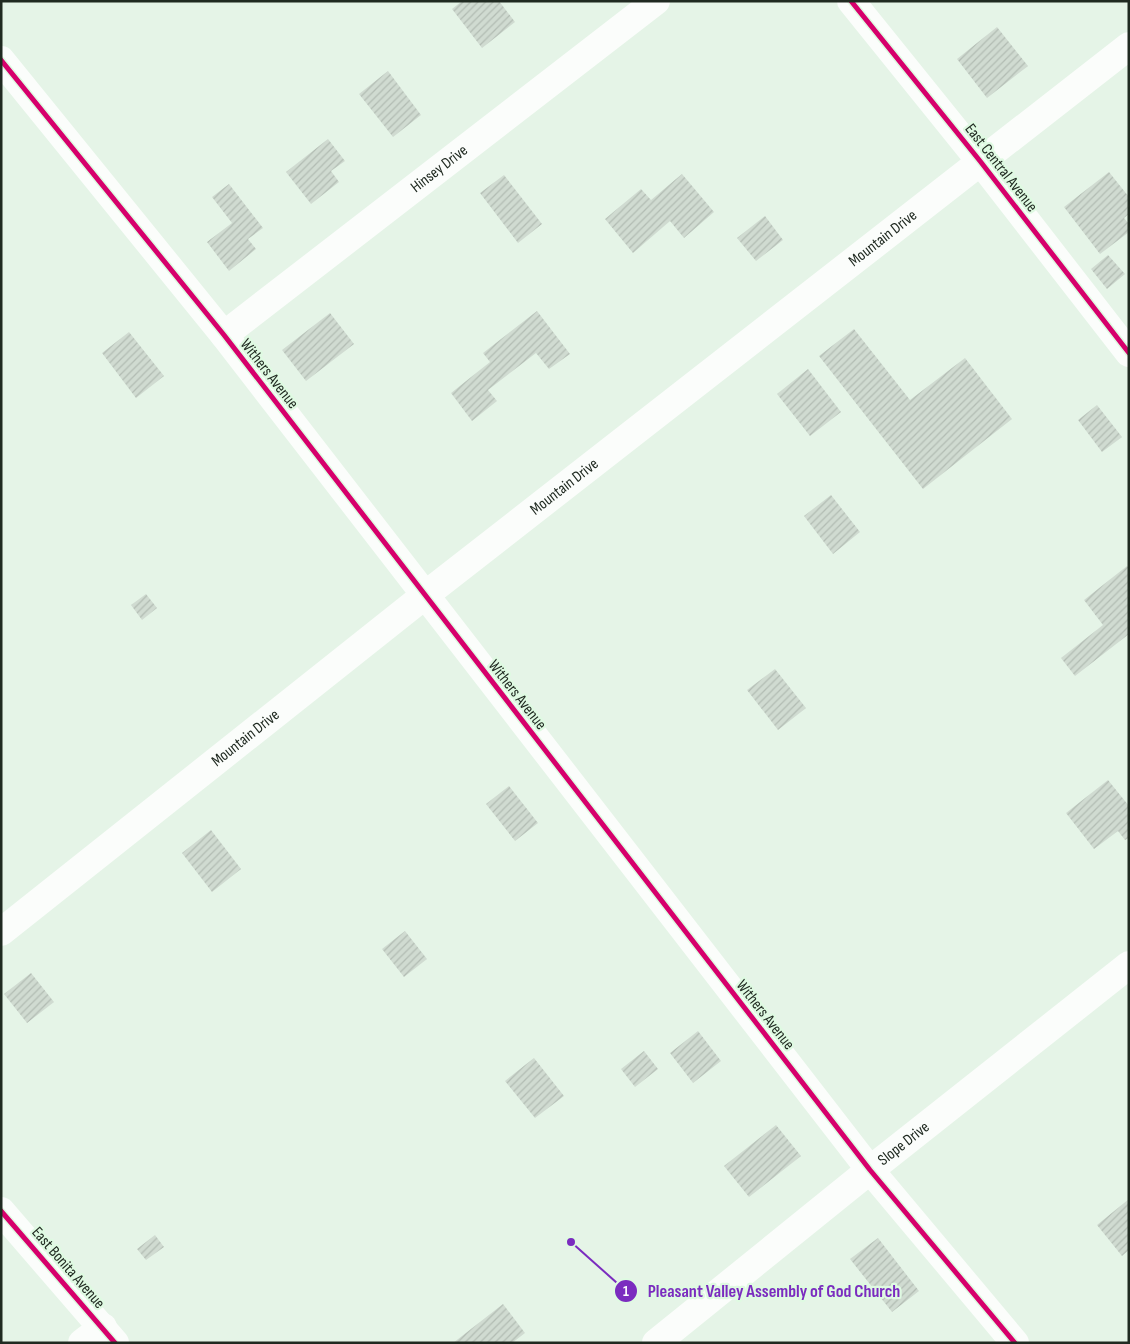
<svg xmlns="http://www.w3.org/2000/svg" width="1130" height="1344" viewBox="0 0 1130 1344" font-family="'Sofia Sans Condensed',sans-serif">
<defs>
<pattern id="building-hatch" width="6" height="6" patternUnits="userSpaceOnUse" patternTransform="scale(1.25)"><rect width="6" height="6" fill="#d0dbd1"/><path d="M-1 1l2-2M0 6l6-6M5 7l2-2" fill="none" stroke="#b2bcb3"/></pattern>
</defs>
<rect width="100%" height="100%" fill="#e5f4e7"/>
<path fill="url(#building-hatch)" d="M462,1H499L515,22L482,48L452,9Z
M997,27L1028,66L987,98L957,59Z
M388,71L421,115L393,137L359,94Z
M328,139L345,161L331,171L339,182L311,204L286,172Z
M1109,172L1129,197V214L1124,218L1129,224V232L1100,254L1064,207Z
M682,174L714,212L684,238L670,221L633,253L605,219L641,189L651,200Z
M504,175L542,224L518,243L480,193Z
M229,184L263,228L248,239L256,249L229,271L207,242L232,223L212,197Z
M765,216L783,240L756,261L737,238Z
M1108,255L1125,274L1107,289L1091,269Z
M537,311L570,354L549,369L536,353L488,390L497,401L472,421L451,393L490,362L483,353Z
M330,313L354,344L306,381L282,350Z
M854,329L910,400L965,358L1012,419L923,489L819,356Z
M129,332L164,376L136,398L102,353Z
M808,369L841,412L810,436L777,394Z
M1097,405L1122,437L1102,452L1078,420Z
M831,495L860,532L833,554L804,516Z
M1127,566L1129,568V634L1075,676L1061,658L1103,625L1084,600Z
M146,594L157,608L142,620L131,605Z
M775,669L806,708L778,730L747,690Z
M1108,780L1129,806V838L1125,840L1118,831L1094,849L1066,813Z
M509,786L538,823L515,841L486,804Z
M211,830L241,869L212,892L182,853Z
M405,931L427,959L404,977L382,949Z
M31,973L54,1002L27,1023L4,994Z
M698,1031L721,1061L693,1083L670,1053Z
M644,1051L658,1069L635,1087L621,1069Z
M534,1058L564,1096L535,1118L505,1081Z
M776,1125L801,1156L749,1197L724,1166Z
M1129,1199V1250L1122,1256L1097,1225Z
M155,1235L164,1247L146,1260L137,1249Z
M878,1238L919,1291L892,1312L850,1259Z
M503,1304L525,1333L512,1343H453Z"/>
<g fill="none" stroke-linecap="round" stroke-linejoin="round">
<g stroke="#fbfdfb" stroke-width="28">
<path d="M1,60L224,335L870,1170L1015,1343"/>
<path id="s1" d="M224,335L656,1"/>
<path id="s2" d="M1,932L424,596L1129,46"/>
<path d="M1,1211L115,1343"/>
<path d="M82,1343L103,1327"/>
<path id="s3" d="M656,1343L870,1170L1129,965"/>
</g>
<path stroke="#fbfdfb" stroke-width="28" d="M851,1L980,161L1129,353"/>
<defs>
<path id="cycleway" d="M851,1L980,161L1129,353
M1,60L224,335L870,1170L1015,1343
M1,1211L115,1343"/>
</defs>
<use href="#cycleway" stroke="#dffae2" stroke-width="8"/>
<use href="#cycleway" stroke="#d6006c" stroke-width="5"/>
</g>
<g text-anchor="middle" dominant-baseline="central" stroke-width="4.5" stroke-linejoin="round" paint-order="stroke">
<g font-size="16" fill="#202a21" stroke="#dffae2">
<text stroke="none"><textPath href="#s1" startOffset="272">Hinsey Drive</textPath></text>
<text transform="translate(1001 168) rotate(52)">East Central Avenue</text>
<text stroke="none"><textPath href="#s2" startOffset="1122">Mountain Drive</textPath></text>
<text transform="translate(269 374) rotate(52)">Withers Avenue</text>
<text stroke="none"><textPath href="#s2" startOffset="718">Mountain Drive</textPath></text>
<text transform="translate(517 695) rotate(52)">Withers Avenue</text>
<text stroke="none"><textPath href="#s2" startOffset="312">Mountain Drive</textPath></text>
<text transform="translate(765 1015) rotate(52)">Withers Avenue</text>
<text stroke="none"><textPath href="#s3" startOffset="318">Slope Drive</textPath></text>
<text transform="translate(68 1268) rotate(49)">East Bonita Avenue</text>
</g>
</g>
<path fill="none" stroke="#7b2cbf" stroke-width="2" d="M571 1242L626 1291"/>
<g fill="#7b2cbf" stroke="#dffae2" stroke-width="2">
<circle cx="571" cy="1242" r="5"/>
<circle cx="626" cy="1291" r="12"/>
</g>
<g font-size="15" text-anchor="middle" font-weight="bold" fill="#fff">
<text x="626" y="1296">1</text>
</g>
<g font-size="18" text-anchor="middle" font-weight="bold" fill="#7b2cbf" stroke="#dffae2" stroke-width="4.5" stroke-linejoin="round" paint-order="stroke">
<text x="774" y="1297">Pleasant Valley Assembly of God Church</text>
</g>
<rect width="1130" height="1344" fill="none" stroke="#202a21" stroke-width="5"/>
</svg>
